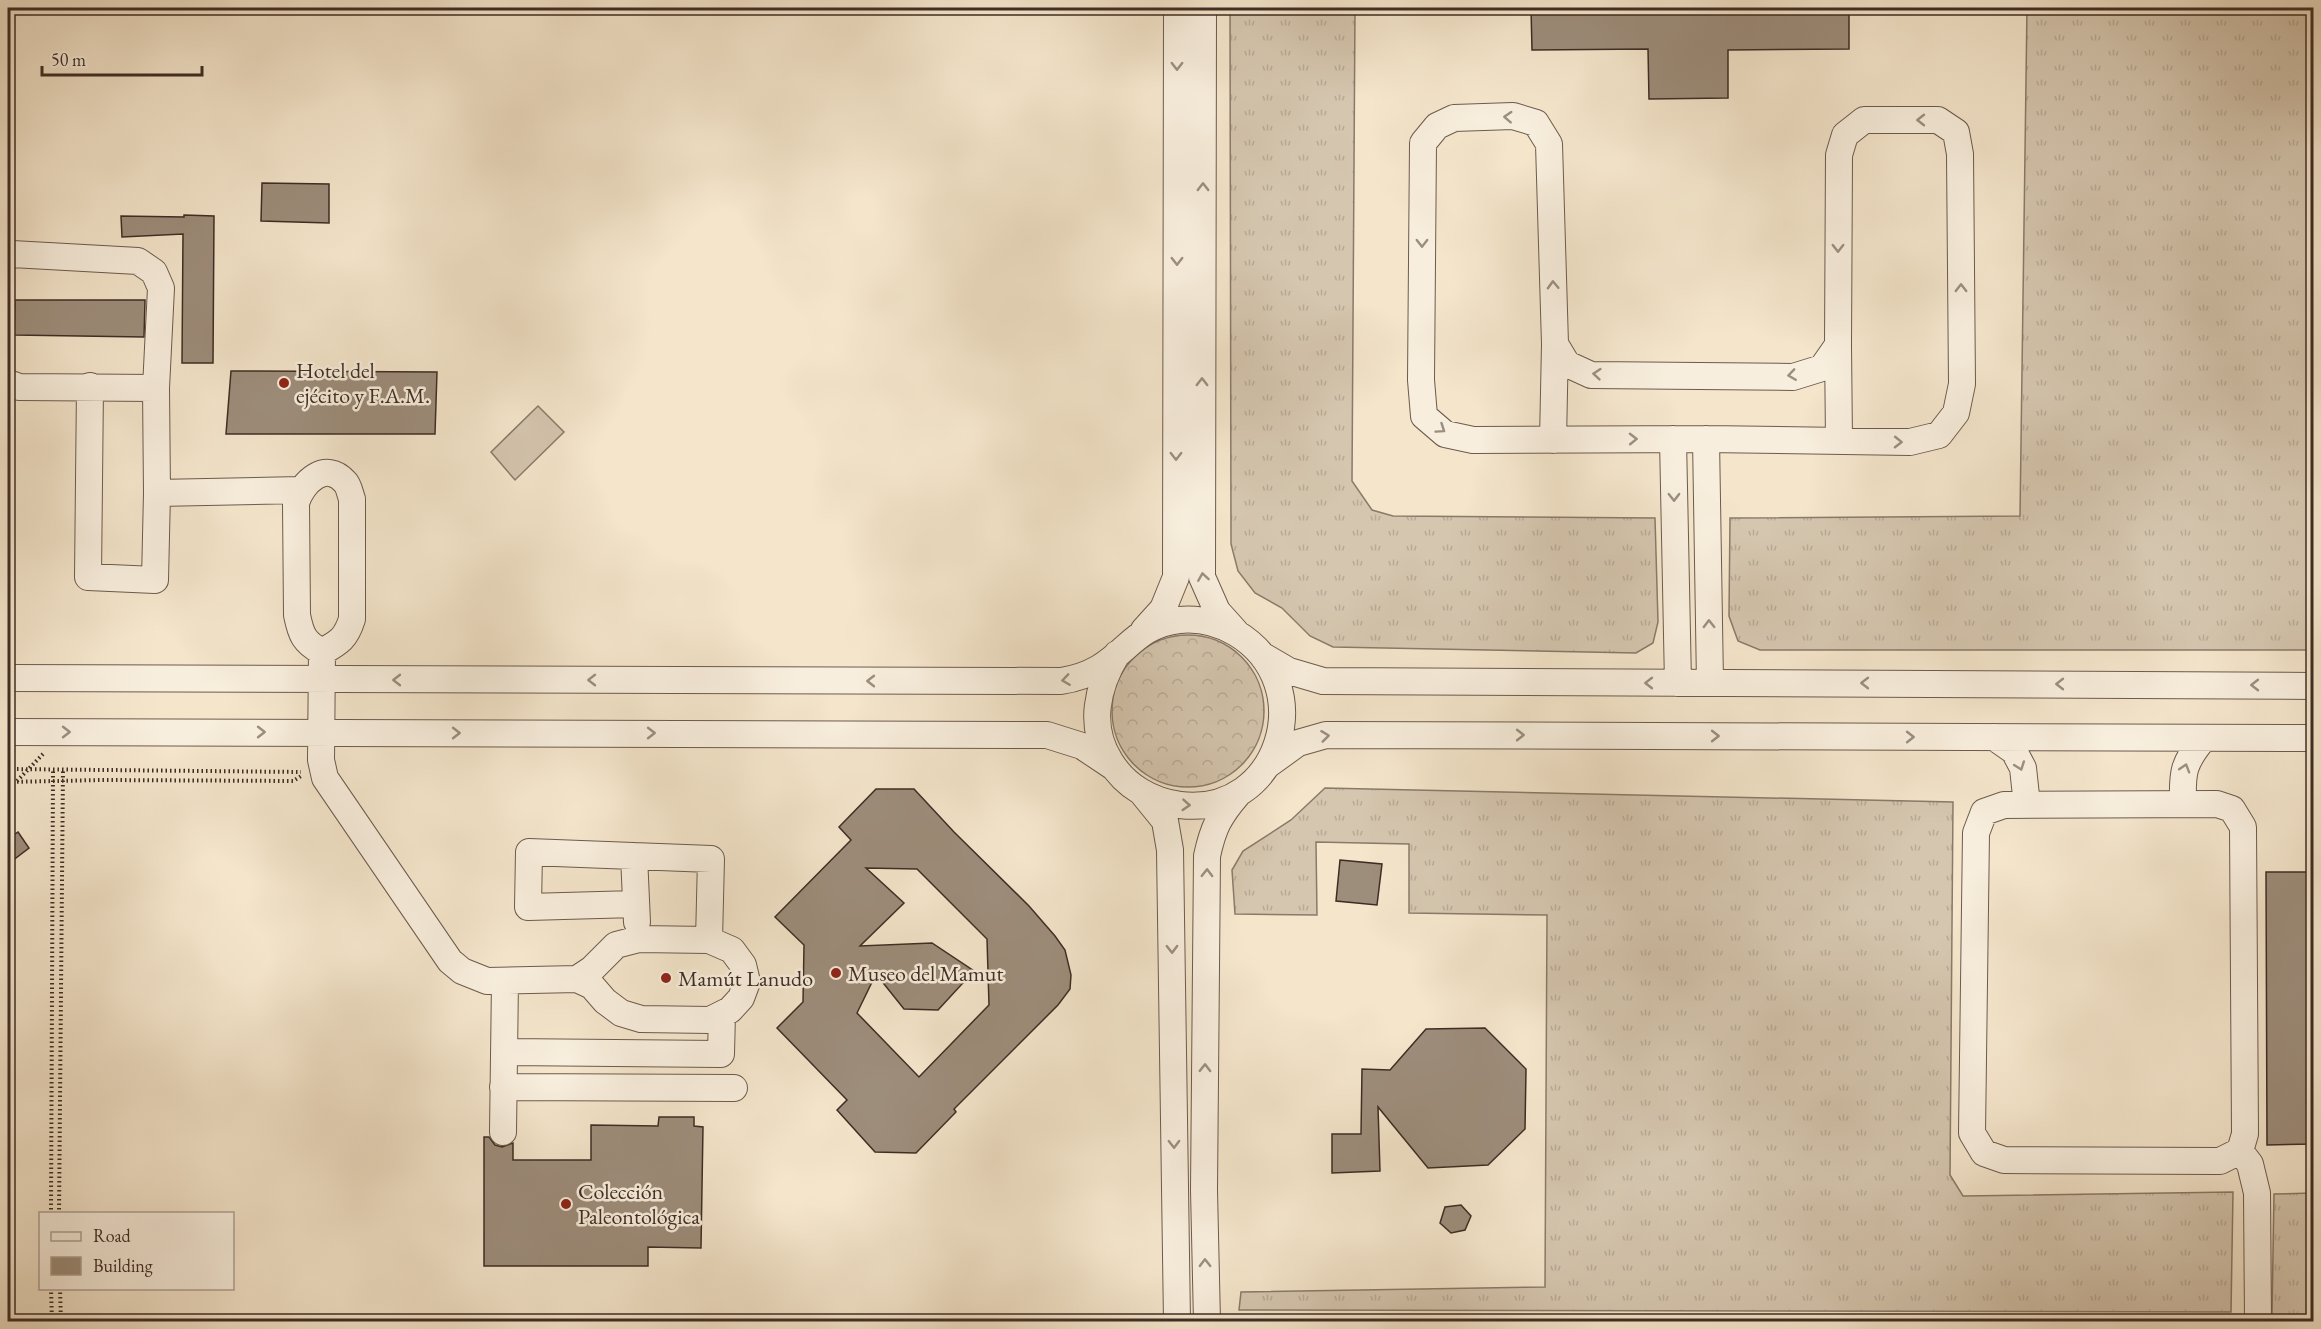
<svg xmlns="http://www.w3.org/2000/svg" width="2321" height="1329" viewBox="0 0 2321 1329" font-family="'EB Garamond',serif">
<defs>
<pattern id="grass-tufts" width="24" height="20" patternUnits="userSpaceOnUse" patternTransform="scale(1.5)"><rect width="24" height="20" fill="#d5c6af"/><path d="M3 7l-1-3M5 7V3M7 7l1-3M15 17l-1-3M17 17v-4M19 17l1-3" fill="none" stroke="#b8aa96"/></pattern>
<pattern id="forest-crowns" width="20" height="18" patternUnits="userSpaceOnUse" patternTransform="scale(1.5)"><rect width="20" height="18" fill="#d5c6af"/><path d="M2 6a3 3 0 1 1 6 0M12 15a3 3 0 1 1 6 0" fill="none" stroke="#b8aa96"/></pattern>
</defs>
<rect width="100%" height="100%" fill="#f4e5cb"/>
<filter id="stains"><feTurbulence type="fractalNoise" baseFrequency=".00333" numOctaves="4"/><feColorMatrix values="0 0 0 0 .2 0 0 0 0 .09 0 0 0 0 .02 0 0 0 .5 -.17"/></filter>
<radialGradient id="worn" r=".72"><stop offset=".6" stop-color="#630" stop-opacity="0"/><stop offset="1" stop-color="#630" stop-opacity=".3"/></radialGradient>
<path fill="url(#grass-tufts)" stroke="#8a7a6a" stroke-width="1.5" d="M1230,8H1355L1352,481L1372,510L1393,516L1655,518L1658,622L1653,643L1636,653L1333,647L1310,636L1282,608L1255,593L1238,571L1231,544Z
M2027,8H2313V650H1760L1738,641L1729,616L1730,518L2020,516Z
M1325,788L1953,802L1950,1175L1963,1196L2233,1192L2231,1312L1239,1310L1241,1292L1545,1287L1547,915L1409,913V844L1316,842L1317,915L1235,914L1232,870L1243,851L1291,820Z
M2313,1193V1315H2272L2274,1194Z"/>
<path fill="url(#forest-crowns)" stroke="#8a7a6a" stroke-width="1.5" d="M1112 711a76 76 0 1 1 152 0a76 76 0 1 1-152 0Z"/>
<path fill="#d5c6af" stroke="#8a7a6a" stroke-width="1.5" d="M538,406L564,432L515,480L491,452Z"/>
<path fill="#9d8d7b" stroke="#3e2d25" stroke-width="1.5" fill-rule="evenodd" d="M1531,8H1849V49L1728,50V98L1649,99L1648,49L1532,50Z
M262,183L329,184V223L261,221Z
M184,215L214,216L213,363H182L183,234L122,237L121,216L184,217Z
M15,300H145L144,337L14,335Z
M231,371L437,372L435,434H226Z
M876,789H914L954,832L1029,906L1055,936L1065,950L1071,975L1070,989L1058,1005L954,1109L956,1112L916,1153L875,1152L837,1110L847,1100L777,1028L803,1002L804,945L775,917L851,840L839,827ZM866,868L917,869L987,939L989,1005L919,1077L857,1013L876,974L904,1009L938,1010L974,971L932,943L860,946L904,903Z
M18,832L29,848L8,864V839Z
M1340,860L1382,864L1377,905L1336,901Z
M2266,872H2313V1144L2267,1145Z
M1485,1028L1526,1069L1525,1129L1488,1165L1428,1168L1378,1107L1380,1171L1332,1173V1134H1361L1362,1069L1390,1070L1426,1029Z
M659,1117H694V1126L703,1127L701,1248L648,1247V1266H484V1137H489L495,1145L502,1147L513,1143V1160H591V1125L658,1126Z
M1461,1205L1471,1216L1465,1230L1451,1233L1440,1223L1445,1207Z"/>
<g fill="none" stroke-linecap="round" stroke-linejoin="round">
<defs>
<path id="minor" d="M1203,8L1202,577L1217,611L1235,631
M8,257L12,254L138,261L154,272L161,288L156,388L19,387L8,383
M1555,344L1567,364L1591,375L1793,377L1822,368L1838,345
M90,386L88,577L155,580L157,493
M156,388L157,493L300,490
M1673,439L1678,683
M1706,439L1710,683
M1553,440L1555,344L1549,144L1536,123L1513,116L1454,118L1437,126L1423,143L1421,380L1424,416L1445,434L1473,440L1706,439L1910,442L1939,435L1956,413L1962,384L1960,154L1956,132L1938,120H1864L1845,135L1839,155L1838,345L1839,441
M1144,630L1163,609L1176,577L1177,8
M322,652C304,642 301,635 297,615L296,503C302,482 326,460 345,482C349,486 350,494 352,499V619C346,638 340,642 322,652L321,760L325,778L450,961L462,971L487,981L577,979L592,986L605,1001L621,1013L641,1019L710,1020L730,1010L741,998L747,982L743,965L732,950L709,940L639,939L616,945L592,969L577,979
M1265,657L1289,671L1323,681L2314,686
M8,678L1061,681C1074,679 1087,675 1099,668C1129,650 1138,625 1179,620C1199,618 1219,623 1236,633C1321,684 1280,817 1180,805C1151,801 1125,786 1110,761C1088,726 1097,687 1117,654
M8,732L1047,735L1082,746L1112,766
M1994,737L2014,751L2023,768L2027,805
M1269,764L1298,743L1326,735L2314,738
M1143,794L1165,821L1170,850L1177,1322
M2183,804C2182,772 2183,763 2204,738
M2217,804L2232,809L2243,827L2245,1134L2240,1151L2220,1161L2004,1160L1984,1153L1972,1133L1976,833L1984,812L2004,805Z
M634,856L637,922
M635,904L528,907L529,852L711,859L709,940
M504,1052L721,1054L722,1014
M503,1087L734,1088
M503,1132L505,981
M2240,1151L2250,1164L2257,1193L2258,1322
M1207,1322L1204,1190L1207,856C1213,828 1219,816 1238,794"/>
</defs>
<use href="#minor" stroke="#6c5b4e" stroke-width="28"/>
<path stroke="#3e2d25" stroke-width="4" stroke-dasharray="1.5 3" stroke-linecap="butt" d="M8,769L301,772
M17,781L43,754
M8,782L102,780L293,781L303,775
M51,1214L53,769
M59,1214L63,769
M51,1288L52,1322
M60,1288L61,1322"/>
<use href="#minor" stroke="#f8eedd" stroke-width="26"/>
</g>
<defs><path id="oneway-chevron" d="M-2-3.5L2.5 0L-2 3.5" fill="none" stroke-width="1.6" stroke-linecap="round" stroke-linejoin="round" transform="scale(1.5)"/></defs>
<g stroke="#9b8e81">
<use href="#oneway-chevron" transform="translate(1177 66) rotate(90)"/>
<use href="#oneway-chevron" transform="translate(1508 117) rotate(-177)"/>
<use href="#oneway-chevron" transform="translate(1921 120) rotate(-180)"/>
<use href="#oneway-chevron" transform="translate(1203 187) rotate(-90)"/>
<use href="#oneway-chevron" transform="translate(1422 243) rotate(90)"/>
<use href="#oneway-chevron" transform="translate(1838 248) rotate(90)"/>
<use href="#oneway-chevron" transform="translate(1177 261) rotate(90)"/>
<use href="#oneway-chevron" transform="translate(1553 285) rotate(-92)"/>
<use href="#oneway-chevron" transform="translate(1961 288) rotate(-90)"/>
<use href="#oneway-chevron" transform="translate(1597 374) rotate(-175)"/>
<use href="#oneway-chevron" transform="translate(1792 375) rotate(172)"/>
<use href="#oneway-chevron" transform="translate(1202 382) rotate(-90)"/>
<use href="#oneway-chevron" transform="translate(1441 429) rotate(34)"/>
<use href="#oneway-chevron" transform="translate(1633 439) rotate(-1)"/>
<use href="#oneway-chevron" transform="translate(1898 442) rotate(1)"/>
<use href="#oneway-chevron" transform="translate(1176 456) rotate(90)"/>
<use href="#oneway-chevron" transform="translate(1674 497) rotate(89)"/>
<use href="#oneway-chevron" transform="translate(1203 577) rotate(-99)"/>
<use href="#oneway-chevron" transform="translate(1709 624) rotate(-91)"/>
<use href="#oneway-chevron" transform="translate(397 680) rotate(-180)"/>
<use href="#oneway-chevron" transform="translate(592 680) rotate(-180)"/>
<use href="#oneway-chevron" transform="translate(1066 680) rotate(172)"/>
<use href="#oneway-chevron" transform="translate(871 681) rotate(-180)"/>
<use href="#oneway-chevron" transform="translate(1649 683) rotate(-180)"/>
<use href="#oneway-chevron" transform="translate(1865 683) rotate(-180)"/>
<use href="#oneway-chevron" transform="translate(2060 684) rotate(-180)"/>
<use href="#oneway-chevron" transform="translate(2255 685) rotate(-180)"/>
<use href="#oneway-chevron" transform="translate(66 732)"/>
<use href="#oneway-chevron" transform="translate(261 732)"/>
<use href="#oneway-chevron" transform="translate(456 733)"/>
<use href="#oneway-chevron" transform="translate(651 733)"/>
<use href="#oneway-chevron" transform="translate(1520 735)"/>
<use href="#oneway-chevron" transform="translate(1325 736) rotate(-7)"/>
<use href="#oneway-chevron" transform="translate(1715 736)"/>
<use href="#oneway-chevron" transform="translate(1910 737)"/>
<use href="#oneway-chevron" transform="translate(2020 766) rotate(70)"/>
<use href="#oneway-chevron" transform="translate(2185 768) rotate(-73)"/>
<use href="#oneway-chevron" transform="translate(1186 805) rotate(4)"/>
<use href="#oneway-chevron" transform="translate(1207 873) rotate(-89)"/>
<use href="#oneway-chevron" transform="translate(1172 949) rotate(89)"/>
<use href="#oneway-chevron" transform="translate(1205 1068) rotate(-89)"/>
<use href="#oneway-chevron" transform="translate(1174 1144) rotate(89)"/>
<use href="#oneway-chevron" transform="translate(1205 1263) rotate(-91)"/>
</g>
<g fill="#8f2418" stroke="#f8eedd" stroke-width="2">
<circle cx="284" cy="383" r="6"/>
<circle cx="836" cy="973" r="6"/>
<circle cx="666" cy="978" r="6"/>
<circle cx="566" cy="1204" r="6"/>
</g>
<g text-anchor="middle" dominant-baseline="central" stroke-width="5" stroke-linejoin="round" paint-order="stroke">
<g font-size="22" fill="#3e2d25" stroke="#f8eedd" text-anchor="start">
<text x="296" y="370">Hotel del<tspan x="296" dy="25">ejécito y F.A.M.</tspan></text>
<text x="848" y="973">Museo del Mamut</text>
<text x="678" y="978">Mamút Lanudo</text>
<text x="578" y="1191">Colección<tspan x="578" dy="25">Paleontológica</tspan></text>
</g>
</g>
<rect width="2321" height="1329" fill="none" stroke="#f4e5cb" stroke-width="30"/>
<rect x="9" y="9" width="2303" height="1311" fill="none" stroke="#3e2d25" stroke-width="3"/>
<rect x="15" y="15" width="2291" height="1299" fill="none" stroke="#3e2d25" stroke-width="1.5"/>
<rect x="39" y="1212" width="195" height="78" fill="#f8eedd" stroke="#aea193" stroke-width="1.5"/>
<rect x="51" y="1232" width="30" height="9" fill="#f8eedd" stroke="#aea193" stroke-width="1.5"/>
<text x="93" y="1242" font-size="18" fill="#3e2d25">Road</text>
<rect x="51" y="1257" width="30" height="18" fill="#9d8d7b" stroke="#aea193" stroke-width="1.5"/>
<text x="93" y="1272" font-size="18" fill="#3e2d25">Building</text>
<path d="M42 66v9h160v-9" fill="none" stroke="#3e2d25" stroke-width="3"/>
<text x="51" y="66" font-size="18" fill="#3e2d25" stroke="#f8eedd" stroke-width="4.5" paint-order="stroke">50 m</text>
<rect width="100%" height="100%" filter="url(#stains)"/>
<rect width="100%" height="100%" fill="url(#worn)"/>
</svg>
